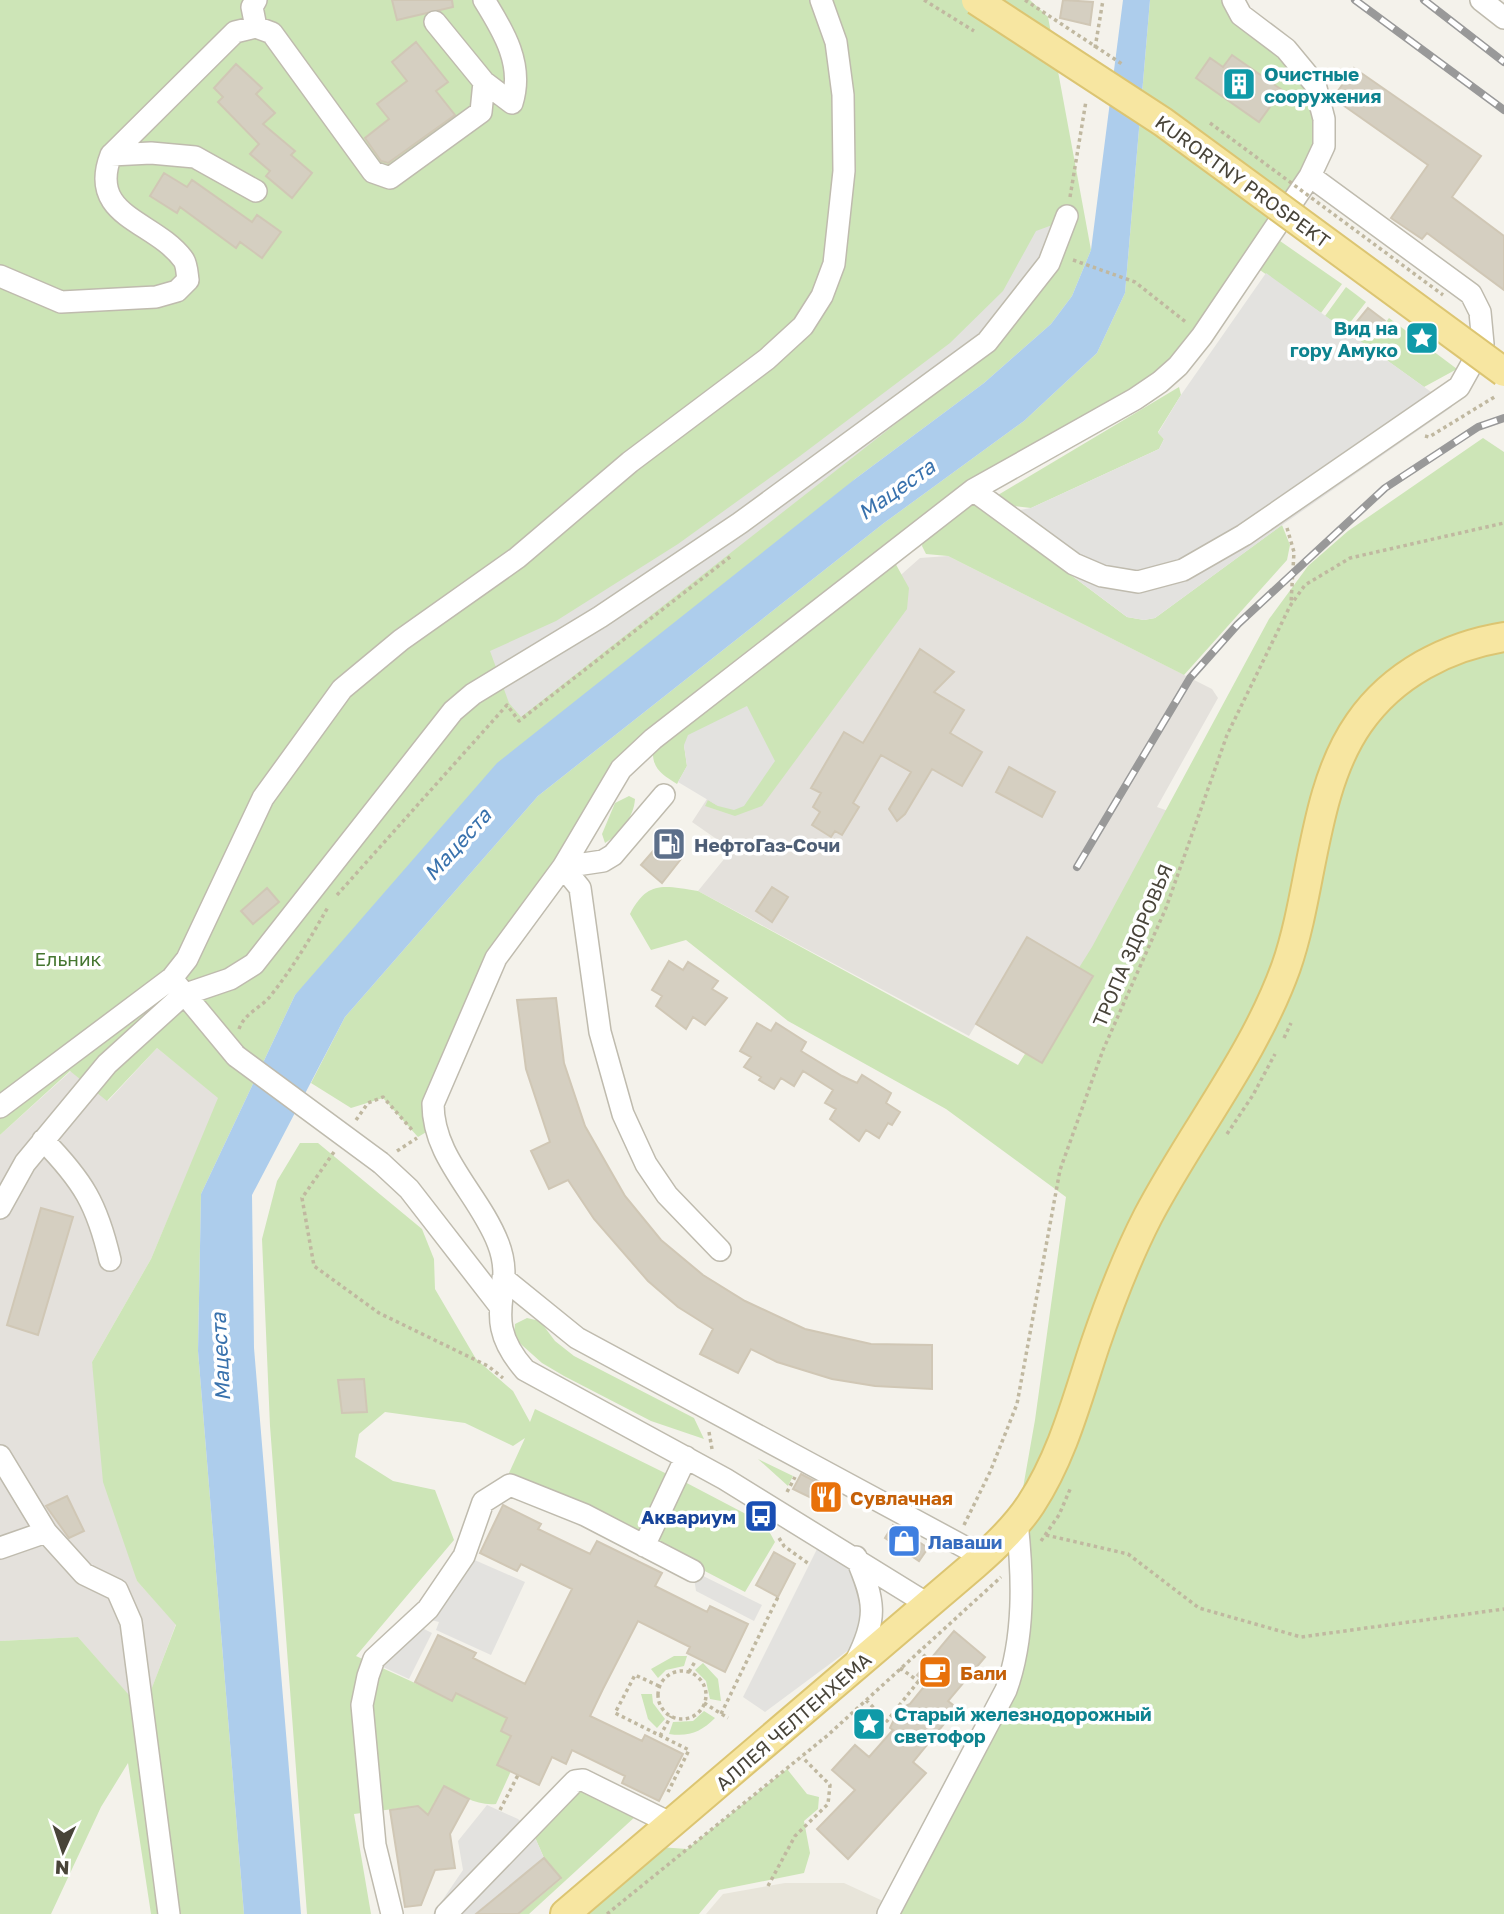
<svg xmlns="http://www.w3.org/2000/svg" width="1504" height="1914" viewBox="0 0 1504 1914" font-family="'Golos Text',sans-serif">
<rect width="100%" height="100%" fill="#f4f2eb"/>
<path fill="#e8e5da" d="M785,1883H844L883,1901L880,1914H706L723,1894Z"/>
<path fill="#e4e1dc" d="M948,556L1212,689L1218,698L1157,807L1168,811L1104,982L1027,937L969,1036L698,891L729,853L728,847L692,822L707,799L894,581L920,558Z
M157,1048L219,1098L151,1259L92,1362L137,1581L176,1624L143,1712L78,1637L0,1641V1135L71,1071L108,1101Z"/>
<path fill="#cde5b7" d="M0,0H1030L1048,17L1091,250L1072,296L1051,324L984,383L855,479L295,995L201,1194L198,1351L244,1914H151L128,1763L101,1807L51,1914H0V1641L78,1637L143,1711L176,1625L137,1581L103,1482L92,1362L151,1259L218,1098L157,1048L107,1101L70,1071L0,1135Z
M1150,0H1233L1304,68L1324,146L1267,232L1342,284L1321,313L1247,261L1178,366L973,490L653,739L496,958L433,1128L418,1137L383,1098L351,1108L311,1083L345,1017L538,796L884,523L1024,421L1097,353L1125,293Z
M1346,287L1366,302L1349,324L1372,341L1389,318L1457,369L1424,387L1325,316Z
M1179,387L1181,395L1158,432L1164,439L1159,449L1031,508L1015,506L998,495Z
M1483,438L1504,452V1914H888L1006,1690L1017,1522L1035,1420L1066,1197L946,1109L788,1021L686,940L651,950L630,914C648,880 663,886 698,891L1018,1065L1092,947L1269,619L1308,566L1348,531Z
M972,501L1127,617L1144,620L1155,618L1282,525L1290,545L1287,560L1184,675L948,556L926,554L922,546L924,537Z
M894,561L909,588L907,609L762,806L735,816L705,806L708,800L718,806L684,745L687,766L677,784C663,775 652,769 653,751Z
M629,796L635,799C634,817 620,834 605,843L602,834L615,803Z
M300,1143H318L422,1229L434,1259L435,1289L476,1359L513,1391L530,1422L535,1409L667,1474L640,1536L509,1473L525,1438L513,1446L465,1423L385,1412L359,1434L355,1457L393,1481L435,1490L454,1540L356,1656L452,1700L456,1693L507,1718L501,1731L511,1736V1771L496,1804C477,1806 460,1795 444,1786L428,1815L417,1806L354,1814L371,1914H307L270,1426L262,1239L277,1181Z
M527,1318L540,1321L555,1341L574,1356L694,1418L704,1439L651,1421L564,1376L542,1363L514,1338L515,1324Z
M758,1459L793,1476L788,1486Z
M681,1480L765,1524L775,1542L745,1592L653,1544Z
M674,1656H687L684,1666L666,1670L658,1678L651,1669Z
M703,1663L718,1679L721,1701L710,1699L706,1681L695,1670Z
M641,1694H652L653,1703L665,1719L657,1728L648,1719Z
M704,1711L715,1718C701,1732 689,1737 669,1734L673,1722L693,1721Z
M787,1769L807,1794L819,1797L818,1809L804,1821L810,1853L804,1873L719,1890L699,1914H565L645,1846L687,1849Z
M588,1790L637,1815L529,1914H519L561,1879L544,1858L533,1833L576,1791Z"/>
<path fill="#e3e2df" d="M1077,216L990,350L521,717L509,703L490,651L556,621L678,544L800,456L950,343L1003,291L1036,231Z
M1266,273L1452,407L1285,523L1155,618L1144,620L1127,617L991,515L1031,508L1159,449L1164,439L1158,433L1181,395Z
M747,706L775,761L744,806L734,810L718,806L678,782L687,766L684,745L688,735Z
M820,1543L840,1557L854,1573L866,1601L863,1629L850,1649L765,1712L743,1697Z
M454,1551L525,1582L491,1655L436,1630L439,1622L427,1619L420,1627L432,1633L409,1679L368,1660L416,1606Z
M693,1571L762,1605L754,1621L696,1591Z
M487,1805L518,1819L533,1833L544,1858L476,1914H433L463,1870L458,1841Z"/>
<path fill="#adcdec" d="M1123,0H1150L1125,293L1097,353L1024,421L884,523L538,796L345,1017L252,1195L254,1348L301,1914H244L198,1351L201,1194L295,995L497,763L855,479L984,383L1051,324L1072,296L1091,250Z"/>
<path fill="#d5cfc1" stroke="#d0c7b5" stroke-width="2" d="M392,0H452L453,7L397,20Z
M1063,0L1093,2L1090,25L1060,18Z
M416,42L448,82L436,91L455,115L388,163L381,161L365,138L389,119L377,104L407,81L392,62Z
M1232,55L1282,90L1259,122L1196,78L1210,58L1223,67Z
M236,64L262,88L256,94L275,113L263,124L295,151L291,155L312,173L292,198L266,176L270,171L250,154L259,144L218,102L223,97L214,88Z
M1354,68L1481,156L1452,197L1504,236V290L1427,233L1422,239L1391,218L1428,165L1333,98Z
M164,173L187,187L192,180L252,222L257,215L281,232L262,258L240,242L236,248L180,207L177,213L150,196Z
M1368,308L1385,321L1372,338L1354,325Z
M920,649L954,672L934,692L964,710L950,733L982,752L962,786L932,769L905,814L897,821L889,809L911,772L881,755L853,803L859,807L842,835L835,831L831,837L812,825L820,812L813,807L821,793L811,788L844,732L863,743Z
M1009,767L1055,792L1042,817L996,792Z
M661,842L681,859L662,883L641,865Z
M772,887L788,897L772,922L756,911Z
M267,888L279,902L253,924L241,911Z
M1027,937L1093,976L1042,1063L976,1024Z
M669,961L683,970L688,962L718,981L712,989L727,998L705,1025L693,1017L686,1029L656,1006L662,996L652,990Z
M556,998L564,1063L585,1126L625,1196L661,1240L703,1275L745,1301L805,1329L871,1344L932,1345V1389L875,1386L832,1379L777,1362L751,1349L738,1373L700,1354L713,1329L678,1307L648,1281L594,1219L568,1180L549,1189L531,1151L550,1142L526,1069L517,1000Z
M757,1023L771,1031L776,1023L806,1042L801,1051L842,1076L857,1083L862,1075L891,1093L886,1103L900,1112L892,1125L888,1123L879,1138L866,1130L859,1141L830,1119L836,1109L825,1103L833,1090L803,1071L794,1086L781,1078L774,1089L759,1080L761,1077L744,1067L751,1057L740,1051Z
M41,1208L73,1217L38,1335L7,1325Z
M364,1379L367,1412L342,1413L338,1380Z
M801,1474L841,1495L834,1509L793,1489Z
M67,1496L84,1531L69,1538L46,1506Z
M503,1505L541,1524L538,1529L590,1554L597,1541L662,1573L655,1586L707,1612L710,1606L748,1624L725,1672L687,1653L690,1647L638,1621L603,1689L590,1716L642,1741L645,1735L683,1754L659,1801L622,1783L625,1776L572,1750L566,1764L552,1757L539,1785L497,1765L511,1736L501,1731L507,1718L456,1693L452,1701L415,1682L438,1635L476,1653L473,1658L525,1684L572,1589L521,1564L517,1571L480,1553Z
M893,1525L928,1548L919,1561L885,1538Z
M774,1552L795,1564L778,1597L756,1585Z
M954,1631L985,1657L948,1701L957,1708L913,1762L926,1773L848,1859L817,1829L855,1790L832,1770L855,1745L869,1757L893,1730L890,1728L899,1709L910,1704L927,1683L917,1675Z
M444,1786L469,1799L450,1834L455,1868L435,1870L421,1905L405,1907L390,1810L418,1806L428,1815Z
M544,1858L561,1878L518,1914H476Z"/>
<g fill="none" stroke-linecap="round" stroke-linejoin="round">
<defs>
<path id="minor" d="M1481,0L1504,18
M256,27L252,7L256,0
M484,82L512,103C524,65 504,32 484,0
M111,155L235,32L256,27L272,33L373,172L390,178L481,112L484,82L435,22
M0,276L61,302L156,297L177,291L188,280C187,274 187,264 183,259C154,220 87,217 111,155L151,153L195,157L256,191
M973,490L1074,564L1102,576L1138,582L1183,570L1244,535L1459,387L1483,344L1480,312L1471,294L1310,176
M563,867L580,888L600,1032L623,1114L646,1164L667,1195L720,1250
M563,867L603,861L613,855L664,795
M177,985L236,1056
M0,1107L172,978L187,959L263,798L342,689L401,640L517,558L630,462L767,359L803,326L822,296L834,264L844,171L843,95L836,42L821,0
M43,1140C83,1181 97,1204 110,1260
M381,1163L409,1189L499,1305
M0,1208L25,1163L107,1064L183,995L230,979L254,964L453,711L473,694L600,617L740,523L987,342L1049,263L1067,216
M503,1278L577,1338L983,1557
M0,1456L46,1532L84,1574L117,1590L131,1622L169,1914
M644,1546L686,1457
M0,1548L46,1532
M929,1605L725,1479L525,1370C477,1315 518,1293 498,1243C479,1194 433,1158 433,1104L496,958L563,867L621,769L653,739L973,490L1135,399L1160,382L1178,366L1202,336L1310,176L1324,146V119L1315,84L1286,49L1241,15L1233,0
M856,1661C878,1618 875,1601 856,1557
M392,1914L375,1845L362,1705L368,1676L374,1659L428,1609L464,1556L483,1502L510,1485L585,1515L693,1571
M446,1914L575,1781L583,1780L672,1824
M888,1914L1006,1690C1025,1637 1023,1577 1017,1522"/>
<path id="major" d="M565,1914L974,1565C995,1547 1016,1527 1031,1504C1063,1455 1077,1399 1095,1345C1110,1301 1127,1257 1148,1216C1192,1132 1254,1056 1286,967C1313,890 1312,790 1359,723C1393,674 1448,646 1504,637"/>
</defs>
<use href="#minor" stroke="#bfbbae" stroke-width="24"/>
<use href="#major" stroke="#dcc572" stroke-width="32"/>
<path stroke="#c0b8a0" stroke-width="3.5" stroke-dasharray="3.5 3.5" stroke-linecap="butt" d="M1095,48L1103,0
M1070,197L1086,101
M1073,260L1135,282L1187,323
M1425,436L1429,437L1496,396
M1287,528L1294,552L1291,603
M337,895L507,705L519,721L730,557
M239,1029C245,1012 262,1008 272,994C294,966 311,937 328,907
M1284,1038L1291,1023
M356,1120L368,1103L383,1097L414,1132
M1227,1134L1253,1095L1275,1054
M397,1151L417,1138
M334,1152L302,1198L314,1266L379,1313L488,1366L503,1378
M709,1432L712,1449
M787,1492L795,1477
M964,1525L990,1472L1017,1404L1060,1170L1103,1050L1166,908L1227,735L1290,606L1305,585L1350,558L1504,523
M1046,1535L1128,1554L1199,1608L1301,1637L1504,1609
M779,1538L784,1546L809,1564
M1041,1541L1059,1515L1071,1487
M918,1650L929,1660
M900,1668L918,1681
M658 1695a24 24 0 1 1 48 0a24 24 0 1 1-48 0Z
M689,1672L696,1660
M659,1686L635,1675L615,1713L689,1750L668,1792
M866,1700L887,1721L921,1678
M704,1703L728,1718
M721,1714L778,1597
M660,1736L671,1716
M500,1810L518,1775
M768,1886L795,1836L828,1804L830,1785L802,1757
M607,1914L828,1735L1001,1577"/>
<use href="#minor" stroke="#fff" stroke-width="21"/>
<use href="#major" stroke="#f7e6a1" stroke-width="28"/>
<defs>
<path id="rail" d="M1355,0L1504,110
M1424,0L1504,62
M1077,867L1190,678L1238,624L1385,488L1478,427L1504,418"/>
</defs>
<use href="#rail" stroke="#999" stroke-width="8"/>
<use href="#rail" stroke="#fff" stroke-width="5" stroke-dasharray="16" stroke-linecap="butt"/>
<defs>
<path id="minor-bridge" d="M236,1056L381,1163"/>
<path id="major-bridge" d="M976,0L1163,122L1504,372"/>
</defs>
<use href="#minor-bridge" stroke="#bfbbae" stroke-width="24" stroke-linecap="butt"/>
<use href="#major-bridge" stroke="#dcc572" stroke-width="32" stroke-linecap="butt"/>
<path stroke="#c0b8a0" stroke-width="3.5" stroke-dasharray="3.5 3.5" stroke-linecap="butt" d="M924,0L974,31
M1025,0L1122,64
M1210,123L1443,295"/>
<use href="#minor-bridge" stroke="#fff" stroke-width="21"/>
<use href="#major-bridge" stroke="#f7e6a1" stroke-width="28"/>
</g>
<defs>
<symbol id="building-square" viewBox="-11 -11 22 22"><rect x="-9" y="-9" width="18" height="18" rx="4" fill="#0f9aa8" stroke="#fff"/><path d="M-4-6H4V6H1V3H-1V6H-4ZM-2.5-4.3h1.7v1.8h-1.7ZM.8-4.3h1.7v1.8H.8ZM-2.5-1h1.7V.8h-1.7ZM.8-1h1.7V.8H.8Z" fill="#fff"/></symbol>
<symbol id="sight-square" viewBox="-11 -11 22 22"><rect x="-9" y="-9" width="18" height="18" rx="4" fill="#0f9aa8" stroke="#fff"/><path d="M0-6L1.8-2.2L6-1.7L2.9 1.2L3.7 5.4L0 3.3L-3.7 5.4L-2.9 1.2L-6-1.7L-1.8-2.2Z" fill="#fff"/></symbol>
<symbol id="fuel-square" viewBox="-11 -11 22 22"><rect x="-9" y="-9" width="18" height="18" rx="4" fill="#5c6f8a" stroke="#fff"/><path d="M-5.5-6h7V0h2V4h1.3V-2.5L3-4.5l.8-.8L6-3V5H2.5V1h-1V6h-7ZM-4.2-4.7v3.2H.2V-4.7Z" fill="#fff"/></symbol>
<symbol id="restaurant-square" viewBox="-11 -11 22 22"><rect x="-9" y="-9" width="18" height="18" rx="4" fill="#e8710a" stroke="#fff"/><path d="M-5-6h1v4h1v-4h1v4h1v-4h1v5L-1.5 .5V6h-2V.5L-5-1ZM5-6V6H3V1.5H1.5Q1.5-4 5-6Z" fill="#fff"/></symbol>
<symbol id="bus-square" viewBox="-11 -11 22 22"><rect x="-9" y="-9" width="18" height="18" rx="4" fill="#1a4fb4" stroke="#fff"/><path d="M-5-6H5V4H4V6H2V4H-2V6H-4V4H-5ZM-3.5-4V0h7V-4ZM-3.5 1.2v1.5H-2V1.2ZM2 1.2v1.5H3.5V1.2Z" fill="#fff"/></symbol>
<symbol id="shop-square" viewBox="-11 -11 22 22"><rect x="-9" y="-9" width="18" height="18" rx="4" fill="#3f7fe0" stroke="#fff"/><path d="M-5-2.5h2.3a2.7 3.5 0 0 1 5.4 0H5L5.5 6h-11ZM-1.5-2.5h3a1.5 2.3 0 0 0-3 0Z" fill="#fff"/></symbol>
<symbol id="cafe-square" viewBox="-11 -11 22 22"><rect x="-9" y="-9" width="18" height="18" rx="4" fill="#e8710a" stroke="#fff"/><path d="M-5.5-4.5H6V0H3Q3 3.5 0 3.5H-2.5Q-5.5 3.5-5.5 0ZM3-3.2v2h1.7v-2ZM-6 4.5H4V6H-6Z" fill="#fff"/></symbol>
</defs>
<g fill-rule="evenodd">
<use href="#building-square" x="1220" y="65" width="38" height="38"/>
<use href="#sight-square" x="1403" y="319" width="38" height="38"/>
<use href="#fuel-square" x="650" y="825" width="38" height="38"/>
<use href="#restaurant-square" x="807" y="1478" width="38" height="38"/>
<use href="#bus-square" x="742" y="1497" width="38" height="38"/>
<use href="#shop-square" x="885" y="1522" width="38" height="38"/>
<use href="#cafe-square" x="916" y="1653" width="38" height="38"/>
<use href="#sight-square" x="850" y="1705" width="38" height="38"/>
</g>
<g text-anchor="middle" dominant-baseline="central" stroke-width="7" stroke-linejoin="round" paint-order="stroke">
<g font-size="19" font-weight="bold" fill="#0d838f" stroke="#fff" text-anchor="start">
<text x="1264" y="73">Очистные<tspan x="1264" dy="22">сооружения</tspan></text>
<text x="1398" y="327" text-anchor="end">Вид на<tspan x="1398" dy="22">гору Амуко</tspan></text>
<text x="894" y="1713">Старый железнодорожный<tspan x="894" dy="22">светофор</tspan></text>
</g>
<g font-size="19" fill="#484439" stroke="#fff">
<text transform="translate(1243 181) rotate(36)">KURORTNY PROSPEKT</text>
<text transform="translate(1132 945) rotate(-67)">ТРОПА ЗДОРОВЬЯ</text>
<text transform="translate(793 1721) rotate(-41)">АЛЛЕЯ ЧЕЛТЕНХЕМА</text>
</g>
<g font-size="19" font-weight="bold" fill="#4e5e75" stroke="#fff" text-anchor="start">
<text x="694" y="844">НефтоГаз-Сочи</text>
</g>
<g font-size="19" fill="#457630" stroke="#fff">
<text x="68" y="958">Ельник</text>
</g>
<g font-size="19" font-weight="bold" fill="#c56008" stroke="#fff" text-anchor="start">
<text x="850" y="1497">Сувлачная</text>
<text x="960" y="1672">Бали</text>
</g>
<g font-size="19" font-weight="bold" fill="#164399" stroke="#fff" text-anchor="end">
<text x="736" y="1516">Аквариум</text>
</g>
<g font-size="19" font-weight="bold" fill="#366cbe" stroke="#fff" text-anchor="start">
<text x="928" y="1541">Лаваши</text>
</g>
<g font-size="21" font-style="italic" fill="#3972ad" stroke="#fff">
<text transform="translate(896 489) rotate(-35)">Мацеста</text>
<text transform="translate(457 844) rotate(-48)">Мацеста</text>
<text transform="translate(220 1357) rotate(-93)">Мацеста</text>
</g>
</g>
<g transform="translate(63 1851) rotate(183)" stroke="#ffffff" stroke-width="5" paint-order="stroke">
<path d="M0-5L12 26L0 18L-12 26Z" fill="#484439"/>
<text y="-10" font-size="19" font-weight="bold" text-anchor="middle" fill="#484439">N</text>
</g>
</svg>
